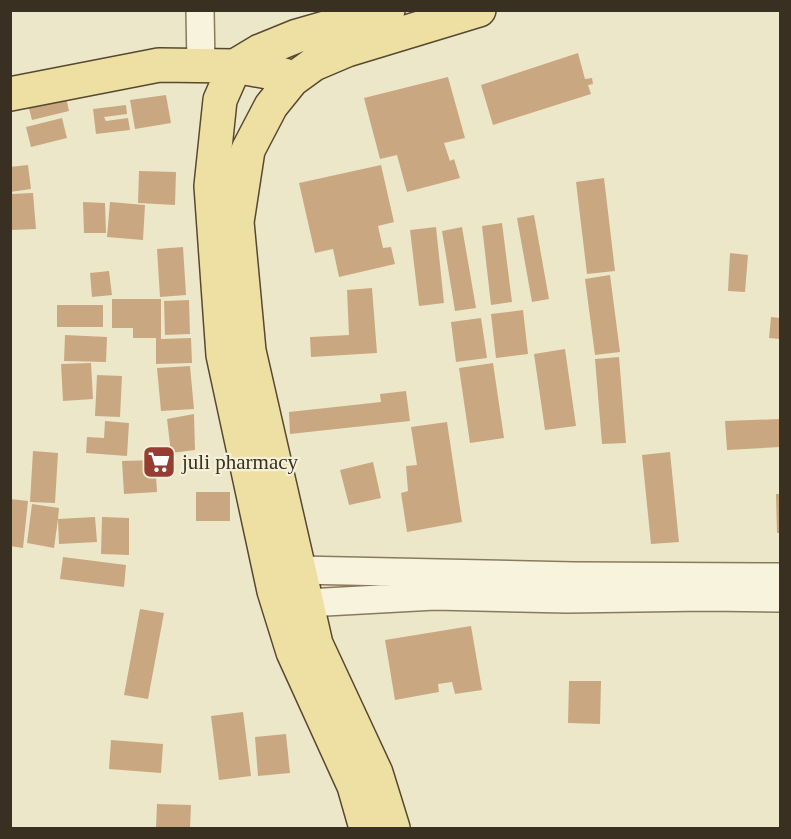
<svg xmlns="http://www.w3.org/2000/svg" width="791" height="839" viewBox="0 0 791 839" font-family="Georgia,serif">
<rect width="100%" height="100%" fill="#ede7c9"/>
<path fill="#c9a881" d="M578,53L585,79L592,78L593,84L588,85L591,94L493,125L481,85Z
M61,75L69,111L32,120L23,85Z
M448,77L465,138L444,143L450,161L454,159L460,178L407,192L397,155L380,159L364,98Z
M166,95L171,123L135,129L130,100Z
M126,105L127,114L104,117L106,121L128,118L130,130L96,134L93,109Z
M62,118L67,138L31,147L26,127Z
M28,165L31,189L10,192V167Z
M381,165L394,222L378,226L383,248L391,247L395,264L339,277L333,249L315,253L299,183Z
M139,171L176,172L175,205L138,203Z
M604,178L615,271L587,274L576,182Z
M33,193L36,229L11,230L10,194Z
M83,202L105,203L106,233H84Z
M110,202L145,205L143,240L107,237Z
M534,215L549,299L532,302L517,218Z
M502,223L512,302L491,305L482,226Z
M436,227L444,303L419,306L410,230Z
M462,227L476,308L455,311L442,231Z
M183,247L186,295L160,297L157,249Z
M730,253L748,255L745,292L728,291Z
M109,271L112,295L92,297L90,273Z
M610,275L620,352L595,355L585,279Z
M372,288L377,353L311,357L310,337L349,335L347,290Z
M112,299H161V339L191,338L192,363L156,364V338H133V328H112Z
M189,300L190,334L165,335L164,301Z
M57,305H103V327H57Z
M523,310L528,354L496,358L491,314Z
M771,317L780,318V339L769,338Z
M481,318L487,358L456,362L451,322Z
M65,335L107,337L106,362L64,361Z
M565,349L576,426L545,430L534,354Z
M619,357L626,443L602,444L595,359Z
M91,363L93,399L63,401L61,364Z
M493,363L504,438L470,443L459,368Z
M190,366L194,409L161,411L157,368Z
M97,375L122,376L120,417L95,416Z
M406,391L410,421L290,434L289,412L381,402L380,394Z
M194,414L195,450L171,453L167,419Z
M780,419V447L727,450L725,421Z
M105,421L129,423L127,456L86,453L87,437L104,438Z
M447,422L462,522L407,532L401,493L408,491L406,466L417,465L411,427Z
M33,451L58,453L55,503L30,502Z
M670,452L679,542L651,544L642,455Z
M155,460L157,492L124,494L122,461Z
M373,462L381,498L349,505L340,470Z
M196,492H230V521H196Z
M776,494H780V533H777Z
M10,499L28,501L23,548L10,546Z
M32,504L59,508L58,519L95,517L97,542L59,544L58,519L54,548L27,543Z
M102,517L129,518V555L101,554Z
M63,557L126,565L124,587L60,579Z
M140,609L164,613L148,699L124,695Z
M471,626L482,690L455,694L452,682L438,684L439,692L395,700L385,640Z
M569,681H601L600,724L568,723Z
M243,712L251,776L219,780L211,716Z
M286,734L290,773L258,776L255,737Z
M111,740L163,744L161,773L109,769Z
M157,804L191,805L190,828H156Z"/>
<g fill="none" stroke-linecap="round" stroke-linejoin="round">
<defs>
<path id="minor" d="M200,10L201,65
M299,570L574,576L780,577
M307,603L435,596L567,599L706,597L780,598"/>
<path id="major" d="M235,66L220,100L211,186L223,355L274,591L293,652L354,786L366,828
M235,66L260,51L297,36L388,10
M10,94L159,65L235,66L284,75L292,80
M393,828L376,773L316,644L249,351L237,222L248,150L271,106L292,80L314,64L347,50L479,10"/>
</defs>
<use href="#minor" stroke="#897a5e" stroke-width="30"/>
<use href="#major" stroke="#574832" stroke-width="36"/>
<use href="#minor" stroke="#f8f3dc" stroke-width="27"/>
<use href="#major" stroke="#eee0a3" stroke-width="33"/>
</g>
<defs>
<symbol id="supermarket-square" viewBox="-11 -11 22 22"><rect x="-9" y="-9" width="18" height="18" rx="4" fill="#953d31" stroke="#f5f0d8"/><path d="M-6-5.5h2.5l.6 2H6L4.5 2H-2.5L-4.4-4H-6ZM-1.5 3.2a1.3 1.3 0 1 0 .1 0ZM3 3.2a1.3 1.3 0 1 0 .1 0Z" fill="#fff"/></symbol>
</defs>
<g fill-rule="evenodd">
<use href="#supermarket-square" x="140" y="443" width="38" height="38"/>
</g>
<g text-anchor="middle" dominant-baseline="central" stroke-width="4.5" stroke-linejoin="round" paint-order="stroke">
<g font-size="21" fill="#3a3021" stroke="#f5f0d8" text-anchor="start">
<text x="182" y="462">juli pharmacy</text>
</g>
</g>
<rect width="791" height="839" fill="none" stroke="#3a3021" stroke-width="24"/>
</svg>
